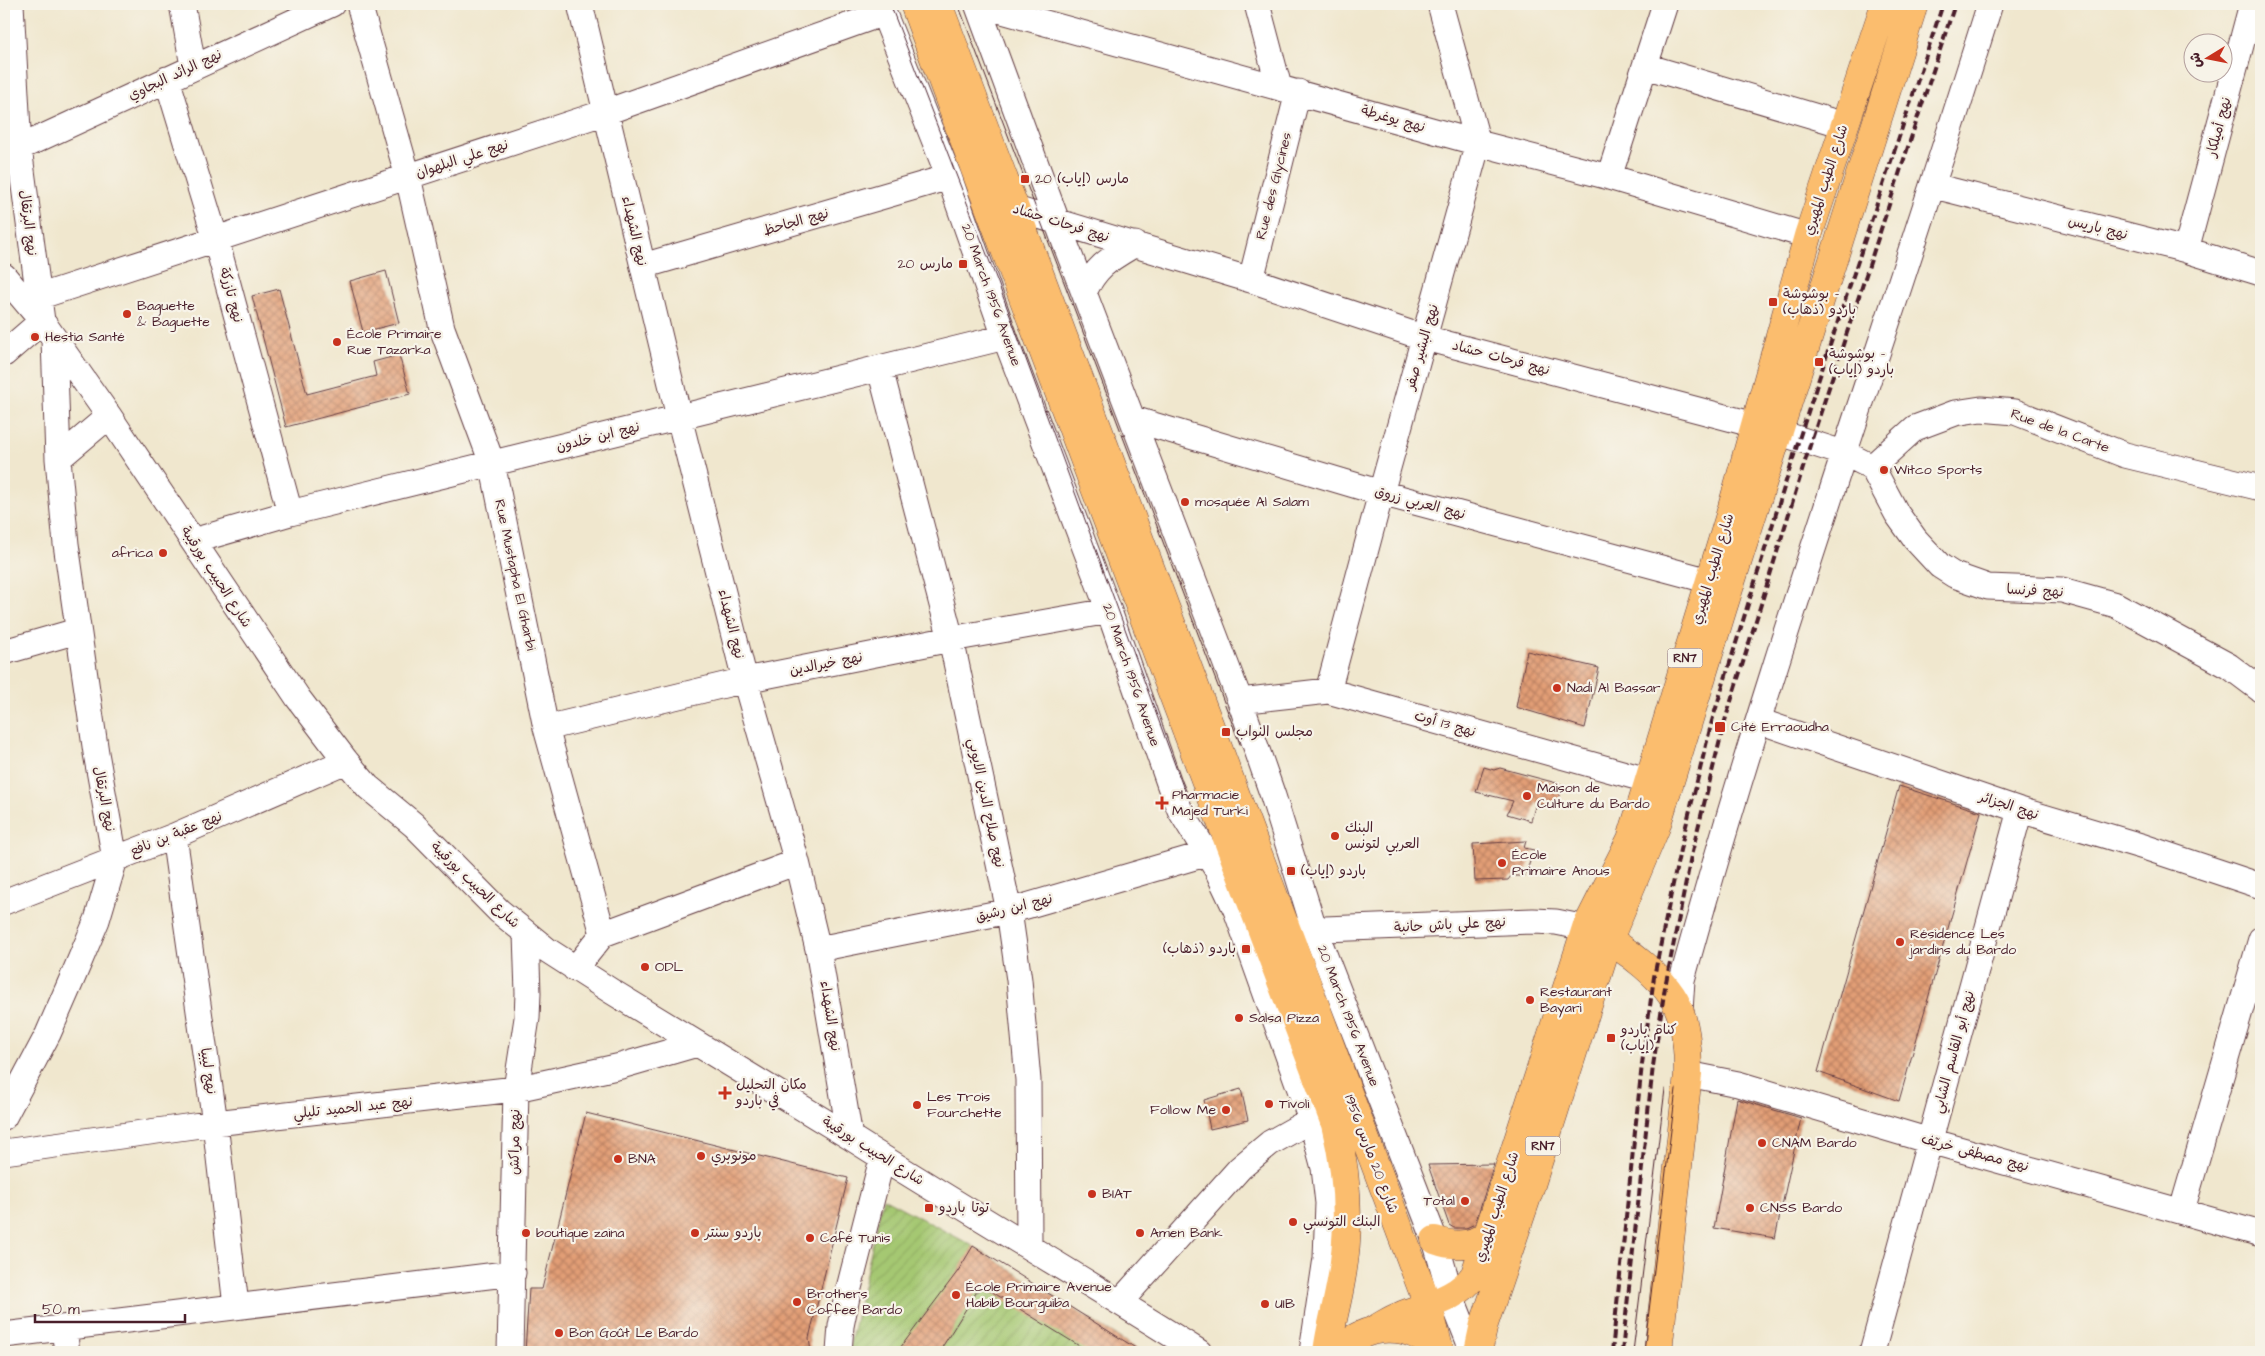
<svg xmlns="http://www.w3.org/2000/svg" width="2265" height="1356" viewBox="0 0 2265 1356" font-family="'Architects Daughter','Playpen Sans Arabic',sans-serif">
<defs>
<pattern id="garden-furrows" width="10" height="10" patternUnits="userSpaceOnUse" patternTransform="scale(1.25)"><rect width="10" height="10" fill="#a5c872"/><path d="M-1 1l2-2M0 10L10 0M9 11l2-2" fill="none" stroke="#90ab63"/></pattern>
<pattern id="building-cross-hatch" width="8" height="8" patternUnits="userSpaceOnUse" patternTransform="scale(1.25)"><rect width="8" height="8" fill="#e29e76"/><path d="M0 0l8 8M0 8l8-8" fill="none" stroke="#b98061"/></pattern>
</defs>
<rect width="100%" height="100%" fill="#f7f3e8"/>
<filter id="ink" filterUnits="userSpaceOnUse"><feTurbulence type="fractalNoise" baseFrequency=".02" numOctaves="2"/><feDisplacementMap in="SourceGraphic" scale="10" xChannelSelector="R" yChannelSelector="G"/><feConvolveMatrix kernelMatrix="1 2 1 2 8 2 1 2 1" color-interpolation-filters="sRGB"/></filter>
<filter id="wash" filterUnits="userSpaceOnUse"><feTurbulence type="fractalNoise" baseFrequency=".0096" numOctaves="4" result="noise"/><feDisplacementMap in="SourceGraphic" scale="20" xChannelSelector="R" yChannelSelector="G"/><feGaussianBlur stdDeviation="1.12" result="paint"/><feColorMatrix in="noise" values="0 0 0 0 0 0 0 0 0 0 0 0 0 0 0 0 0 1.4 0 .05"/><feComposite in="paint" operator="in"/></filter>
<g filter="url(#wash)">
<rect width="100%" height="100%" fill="#f0e7ce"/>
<path fill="url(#garden-furrows)" stroke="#78744e" d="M883,1198L973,1246L1142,1352H851L850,1344Z"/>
<g id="blocks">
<path fill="url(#building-cross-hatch)" d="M386,271L399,323L363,332L350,281Z
M279,289L307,394L376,376L373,362L399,355L410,394L286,427L252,296Z
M1527,651L1599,668L1585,728L1516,707Z
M1484,767L1494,770L1500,768L1564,785L1555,808L1536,803L1531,821L1507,814L1513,801L1476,792Z
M1899,786L1981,812L1899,1101L1818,1072Z
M1526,841L1524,848L1534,850L1525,876H1511L1508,880L1475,881L1473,844Z
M1241,1089L1248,1120L1210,1129L1204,1100Z
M1737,1099L1801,1118L1775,1238L1714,1228Z
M586,1113L848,1178L809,1338L811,1352H525L529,1289H542Z
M1494,1164L1475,1224L1466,1228H1454L1449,1225L1428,1165Z
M973,1246L1142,1352H1089L981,1285L939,1352H897L958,1271Z"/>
</g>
</g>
<g filter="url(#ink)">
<use href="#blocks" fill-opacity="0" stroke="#633d43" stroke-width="1"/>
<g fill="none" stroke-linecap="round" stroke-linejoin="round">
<defs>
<path id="minor" d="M182,4L193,66
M359,4L408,177L442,328L492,463L546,728L603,934L575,969
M580,4L679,417L745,680L797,862L818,949L850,1137
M880,4L949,177L1005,337L1109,611L1170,786L1180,810L1217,870L1236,910L1311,1120L1324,1168L1328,1203L1326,1258L1312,1352
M977,4L1065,243L1240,701L1273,796L1314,928L1435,1240L1451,1296L1473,1352
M977,4L1478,143L1609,177L1808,236
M1257,4L1279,87
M1645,66L1844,125
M167,79L216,240L290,513
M19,148L332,4
M1609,177L1665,4
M1934,186L2186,250L2261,273
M999,204L1251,280L1425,338L1755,425L1846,454L1872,467L1897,514L1915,539L1940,566L1954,575L1988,587L2062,590L2116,605L2229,666L2261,690
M2186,250L2252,4
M643,266L949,177
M4,276L42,321L109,416L298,698L346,761L368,787L414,825L499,911L547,950L611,991L850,1137C965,1210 1084,1279 1199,1352
M1251,280L1298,92
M1084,292C1097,265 1110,259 1135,244
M38,297L606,112L884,13
M4,354L42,321L19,148L11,4
M880,369L951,639L1009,911L1019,980L1028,1080L1029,1245
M1133,419L1381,493L1710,581
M58,459L109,416
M1872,467L1915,428L1955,413L1981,409L2015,412L2125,455L2261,488
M193,541L290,513L1005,337
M4,652L77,631
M1328,691L1381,493L1478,143L1440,4
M1240,701L1328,691L1647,780
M1759,721L2020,810L2144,847L2261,886
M546,728L745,680L951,639L1109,611
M174,836L215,1123L236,1306
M4,902L174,836L346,761
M1299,930L1533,921L1556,922L1586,928
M603,934L797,862
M818,949L1009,911L1205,854
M1680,1011L1682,980C1772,651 1889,330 1990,4
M1688,1074L1738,1084L1930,1141L2261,1234
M4,1117L48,1034L72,979L97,920L115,859L96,753L66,544L58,459L54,339
M4,1152L215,1123L516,1089L621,1066L697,1044
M2182,1210L2261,939
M1120,1302L1240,1168L1270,1143L1311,1120
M64,1329L67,1352
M4,1335L513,1273
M510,1352L516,1089L527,1018L528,993L526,934
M839,1352L841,1326L848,1292L882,1159
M1872,1352L2020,810"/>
<path id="major" d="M914,4L987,202L1335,1124C1348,1176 1351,1228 1341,1281C1337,1305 1330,1328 1327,1352
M938,4L1428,1305L1440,1352
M1593,932C1623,946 1669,980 1680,1012C1687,1032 1688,1053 1688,1074L1658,1352
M1435,1240C1454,1247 1474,1246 1489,1233
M1375,1329C1383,1325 1391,1319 1400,1316C1425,1305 1459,1299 1475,1274L1586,928L1631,839L1729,518L1808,236L1885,4
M1336,1352C1363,1324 1411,1318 1436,1352
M1478,1352L1484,1324L1529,1191L1609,939L1656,827L1722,611L1914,4"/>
</defs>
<use href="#minor" stroke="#633d43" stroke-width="27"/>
<use href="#major" stroke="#633d43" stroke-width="29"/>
<use href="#minor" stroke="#fff" stroke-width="25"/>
<use href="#major" stroke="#fbbd6e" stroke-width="28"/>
<path stroke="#4a1f2b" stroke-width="1" d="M890,4L998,283L1185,792
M958,4L1240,744
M1633,1352L1665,1089
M1644,1352L1676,1089"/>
<path stroke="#4a1f2b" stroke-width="4" stroke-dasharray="8 4" stroke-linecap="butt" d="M1612,1352L1642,1064L1654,977L1680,850L1712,721L1799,439L1943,4
M1622,1352L1653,1066L1665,987L1692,852L1724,724L1811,442L1955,4"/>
</g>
</g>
<g fill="#c8321e" stroke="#f7f3e8" stroke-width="2">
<rect x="1020" y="174" width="10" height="10" rx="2.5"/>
<rect x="958" y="259" width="10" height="10" rx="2.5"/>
<rect x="1768" y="297" width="10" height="10" rx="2.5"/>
<circle cx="127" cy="314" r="5"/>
<circle cx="35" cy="337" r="5"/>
<circle cx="337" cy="342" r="5"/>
<rect x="1814" y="357" width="10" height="10" rx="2.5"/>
<circle cx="1884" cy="470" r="5"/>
<circle cx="1185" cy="502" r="5"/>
<circle cx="163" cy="553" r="5"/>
<circle cx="1557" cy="688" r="5"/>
<rect x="1714" y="721" width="12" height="12" rx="2.5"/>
<rect x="1221" y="727" width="10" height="10" rx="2.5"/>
<circle cx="1527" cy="796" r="5"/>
<path d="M1159.5 795.5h5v5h5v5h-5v5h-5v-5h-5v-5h5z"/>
<circle cx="1335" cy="836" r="5"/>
<circle cx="1502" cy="863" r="5"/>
<rect x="1286" y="866" width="10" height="10" rx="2.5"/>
<circle cx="1900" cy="942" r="5"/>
<rect x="1241" y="944" width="10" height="10" rx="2.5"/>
<circle cx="645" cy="967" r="5"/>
<circle cx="1530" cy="1000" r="5"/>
<circle cx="1239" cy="1018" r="5"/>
<rect x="1606" y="1033" width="10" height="10" rx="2.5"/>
<path d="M722.5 1085.5h5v5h5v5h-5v5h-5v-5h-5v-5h5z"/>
<circle cx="1269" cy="1104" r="5"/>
<circle cx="917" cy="1105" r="5"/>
<circle cx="1226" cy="1110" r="5"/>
<circle cx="1762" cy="1143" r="5"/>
<circle cx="701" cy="1156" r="5"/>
<circle cx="618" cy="1159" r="5"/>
<circle cx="1092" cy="1194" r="5"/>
<circle cx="1465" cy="1201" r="5"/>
<rect x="924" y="1203" width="10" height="10" rx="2.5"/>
<circle cx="1750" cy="1208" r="5"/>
<circle cx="1293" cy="1222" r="5"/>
<circle cx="526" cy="1233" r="5"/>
<circle cx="695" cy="1233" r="5"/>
<circle cx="1140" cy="1233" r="5"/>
<circle cx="810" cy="1238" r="5"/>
<circle cx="956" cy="1295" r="5"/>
<circle cx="797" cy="1302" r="5"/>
<circle cx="1265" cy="1304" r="5"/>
<circle cx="559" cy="1333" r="5"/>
</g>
<g text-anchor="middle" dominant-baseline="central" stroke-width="4.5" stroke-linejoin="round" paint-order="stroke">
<g fill="#f7f3e8" stroke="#7e5f64" stroke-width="1">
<rect x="1667.5" y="648.5" width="35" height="19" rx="4"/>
<rect x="1525.5" y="1136.5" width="35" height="19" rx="4"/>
</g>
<g font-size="12" font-weight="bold" fill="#4a1f2b">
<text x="1685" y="658">RN7</text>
<text x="1543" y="1146">RN7</text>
</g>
<g font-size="14" fill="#4a1f2b" stroke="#f7f3e8">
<text transform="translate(175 75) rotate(-25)">نهج الرائد البجاوي</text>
<text transform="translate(1393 119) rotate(16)">نهج يوغرطة</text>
<text transform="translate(2219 127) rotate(-75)">نهج أميلكار</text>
<text transform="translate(462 159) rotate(-18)">نهج علي البلهوان</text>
<text transform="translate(1826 180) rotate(-72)">شارع الطيب المهيري</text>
<text transform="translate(1274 186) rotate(-76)">Rue des Glycines</text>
<text transform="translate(796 222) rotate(-16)">نهج الجاحظ</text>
<text transform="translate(28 223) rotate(83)">نهج البرتقال</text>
<text transform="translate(1061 223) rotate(17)">نهج فرحات حشاد</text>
<text transform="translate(2098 228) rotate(14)">نهج باريس</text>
<text transform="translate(634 231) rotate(77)">نهج الشهداء</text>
<text transform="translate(231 295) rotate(75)">نهج تازركة</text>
<text transform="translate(991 295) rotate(70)">20 March 1956 Avenue</text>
<text transform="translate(1422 347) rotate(-74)">نهج البشير صفر</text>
<text transform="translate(1501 358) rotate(15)">نهج فرحات حشاد</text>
<text transform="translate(2060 431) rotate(20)">Rue de la Carte</text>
<text transform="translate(598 437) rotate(-14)">نهج ابن خلدون</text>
<text transform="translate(1420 503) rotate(15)">نهج العربي زروق</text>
<text transform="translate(1713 569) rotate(-73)">شارع الطيب المهيري</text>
<text transform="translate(515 575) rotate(78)">Rue Mustapha El Gharbi</text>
<text transform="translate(216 577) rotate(57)">شارع الحبيب بورقيبة</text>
<text transform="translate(2035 591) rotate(3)">نهج فرنسا</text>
<text transform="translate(731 624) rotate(76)">نهج الشهداء</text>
<text transform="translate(826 664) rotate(-11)">نهج خيرالدين</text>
<text transform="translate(1131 675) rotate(71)">20 March 1956 Avenue</text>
<text transform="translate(1445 724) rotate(16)">نهج 13 أوت</text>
<text transform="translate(104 799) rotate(79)">نهج البرتقال</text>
<text transform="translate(986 803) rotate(78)">نهج صلاح الدين الايوبي</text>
<text transform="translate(2009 806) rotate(18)">نهج الجزائر</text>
<text transform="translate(176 834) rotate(-22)">نهج عقبة بن نافع</text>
<text transform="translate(475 885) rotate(44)">شارع الحبيب بورقيبة</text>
<text transform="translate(1014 908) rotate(-14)">نهج ابن رشيق</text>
<text transform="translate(1450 925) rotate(-3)">نهج علي باش حانبة</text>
<text transform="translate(830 1016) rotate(81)">نهج الشهداء</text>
<text transform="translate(1348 1016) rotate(69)">20 March 1956 Avenue</text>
<text transform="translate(1954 1052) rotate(-75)">نهج أبو القاسم الشابي</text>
<text transform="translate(208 1071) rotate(82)">نهج ليبيا</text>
<text transform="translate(353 1108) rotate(-6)">نهج عبد الحميد تليلي</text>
<text transform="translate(515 1142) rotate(-89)">نهج مراكش</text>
<text transform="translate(873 1151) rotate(32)">شارع الحبيب بورقيبة</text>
<text transform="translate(1975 1153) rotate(15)">نهج مصطفى خريّف</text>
<text transform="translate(1371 1154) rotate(69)">شارع 20 مارس 1956</text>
<text transform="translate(1497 1207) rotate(-72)">شارع الطيب المهيري</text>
</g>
<g font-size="14" fill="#4a1f2b" stroke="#f7f3e8" text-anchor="start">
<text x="1035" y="179">20 مارس (إياب)</text>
<text x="953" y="264" text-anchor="end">20 مارس</text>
<text x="1783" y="294">بوشوشة -<tspan x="1783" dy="16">باردو (ذهاب)</tspan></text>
<text x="137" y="306">Baguette<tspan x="137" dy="16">&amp; Baguette</tspan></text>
<text x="347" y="334">École Primaire<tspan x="347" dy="16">Rue Tazarka</tspan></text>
<text x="45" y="337">Hestia Santé</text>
<text x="1829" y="354">بوشوشة -<tspan x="1829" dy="16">باردو (إياب)</tspan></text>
<text x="1894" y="470">Witco Sports</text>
<text x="1195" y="502">mosquée Al Salam</text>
<text x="153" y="553" text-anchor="end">africa</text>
<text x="1567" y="688">Nadi Al Bassar</text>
<text x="1731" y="727">Cité Erraoudha</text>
<text x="1236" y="732">مجلس النواب</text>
<text x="1537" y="788">Maison de<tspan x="1537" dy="16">Culture du Bardo</tspan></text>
<text x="1172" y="795">Pharmacie<tspan x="1172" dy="16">Majed Turki</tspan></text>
<text x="1345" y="828">البنك<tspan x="1345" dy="16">العربي لتونس</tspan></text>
<text x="1512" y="855">École<tspan x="1512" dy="16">Primaire Anous</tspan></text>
<text x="1301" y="871">باردو (إياب)</text>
<text x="1910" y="934">Résidence Les<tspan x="1910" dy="16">jardins du Bardo</tspan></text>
<text x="1236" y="949" text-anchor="end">باردو (ذهاب)</text>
<text x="655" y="967">ODL</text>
<text x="1540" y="992">Restaurant<tspan x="1540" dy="16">Bayari</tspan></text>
<text x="1249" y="1018">Salsa Pizza</text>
<text x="1621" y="1030">كنام باردو<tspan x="1621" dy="16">(إياب)</tspan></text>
<text x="736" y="1085">مكان التحليل<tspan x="736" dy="16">في باردو</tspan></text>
<text x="927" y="1097">Les Trois<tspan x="927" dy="16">Fourchette</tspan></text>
<text x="1279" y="1104">Tivoli</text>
<text x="1216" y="1110" text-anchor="end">Follow Me</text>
<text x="1772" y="1143">CNAM Bardo</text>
<text x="711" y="1156">مونوبري</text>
<text x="628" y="1159">BNA</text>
<text x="1102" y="1194">BIAT</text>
<text x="1455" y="1201" text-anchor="end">Total</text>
<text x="939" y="1208">توتا باردو</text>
<text x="1760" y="1208">CNSS Bardo</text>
<text x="1303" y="1222">البنك التونسي</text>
<text x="536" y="1233">boutique zaina</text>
<text x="705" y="1233">باردو سنتر</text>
<text x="1150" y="1233">Amen Bank</text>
<text x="820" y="1238">Café Tunis</text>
<text x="966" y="1287">École Primaire Avenue<tspan x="966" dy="16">Habib Bourguiba</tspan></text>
<text x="807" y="1294">Brothers<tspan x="807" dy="16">Coffee Bardo</tspan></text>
<text x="1275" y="1304">UIB</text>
<text x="569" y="1333">Bon Goût Le Bardo</text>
</g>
</g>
<rect width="2265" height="1356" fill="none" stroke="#f7f3e8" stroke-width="20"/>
<g transform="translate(2208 58) rotate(260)"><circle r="24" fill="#f7f3e8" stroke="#b29e9c"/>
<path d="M0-4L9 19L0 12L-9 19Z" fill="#c8321e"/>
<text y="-8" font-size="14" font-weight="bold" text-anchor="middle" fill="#4a1f2b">ش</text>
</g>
<path d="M35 1314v8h150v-8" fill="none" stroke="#4a1f2b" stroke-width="2.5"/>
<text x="42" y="1314" font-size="15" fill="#4a1f2b" stroke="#f7f3e8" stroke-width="4" paint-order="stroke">50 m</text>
</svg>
